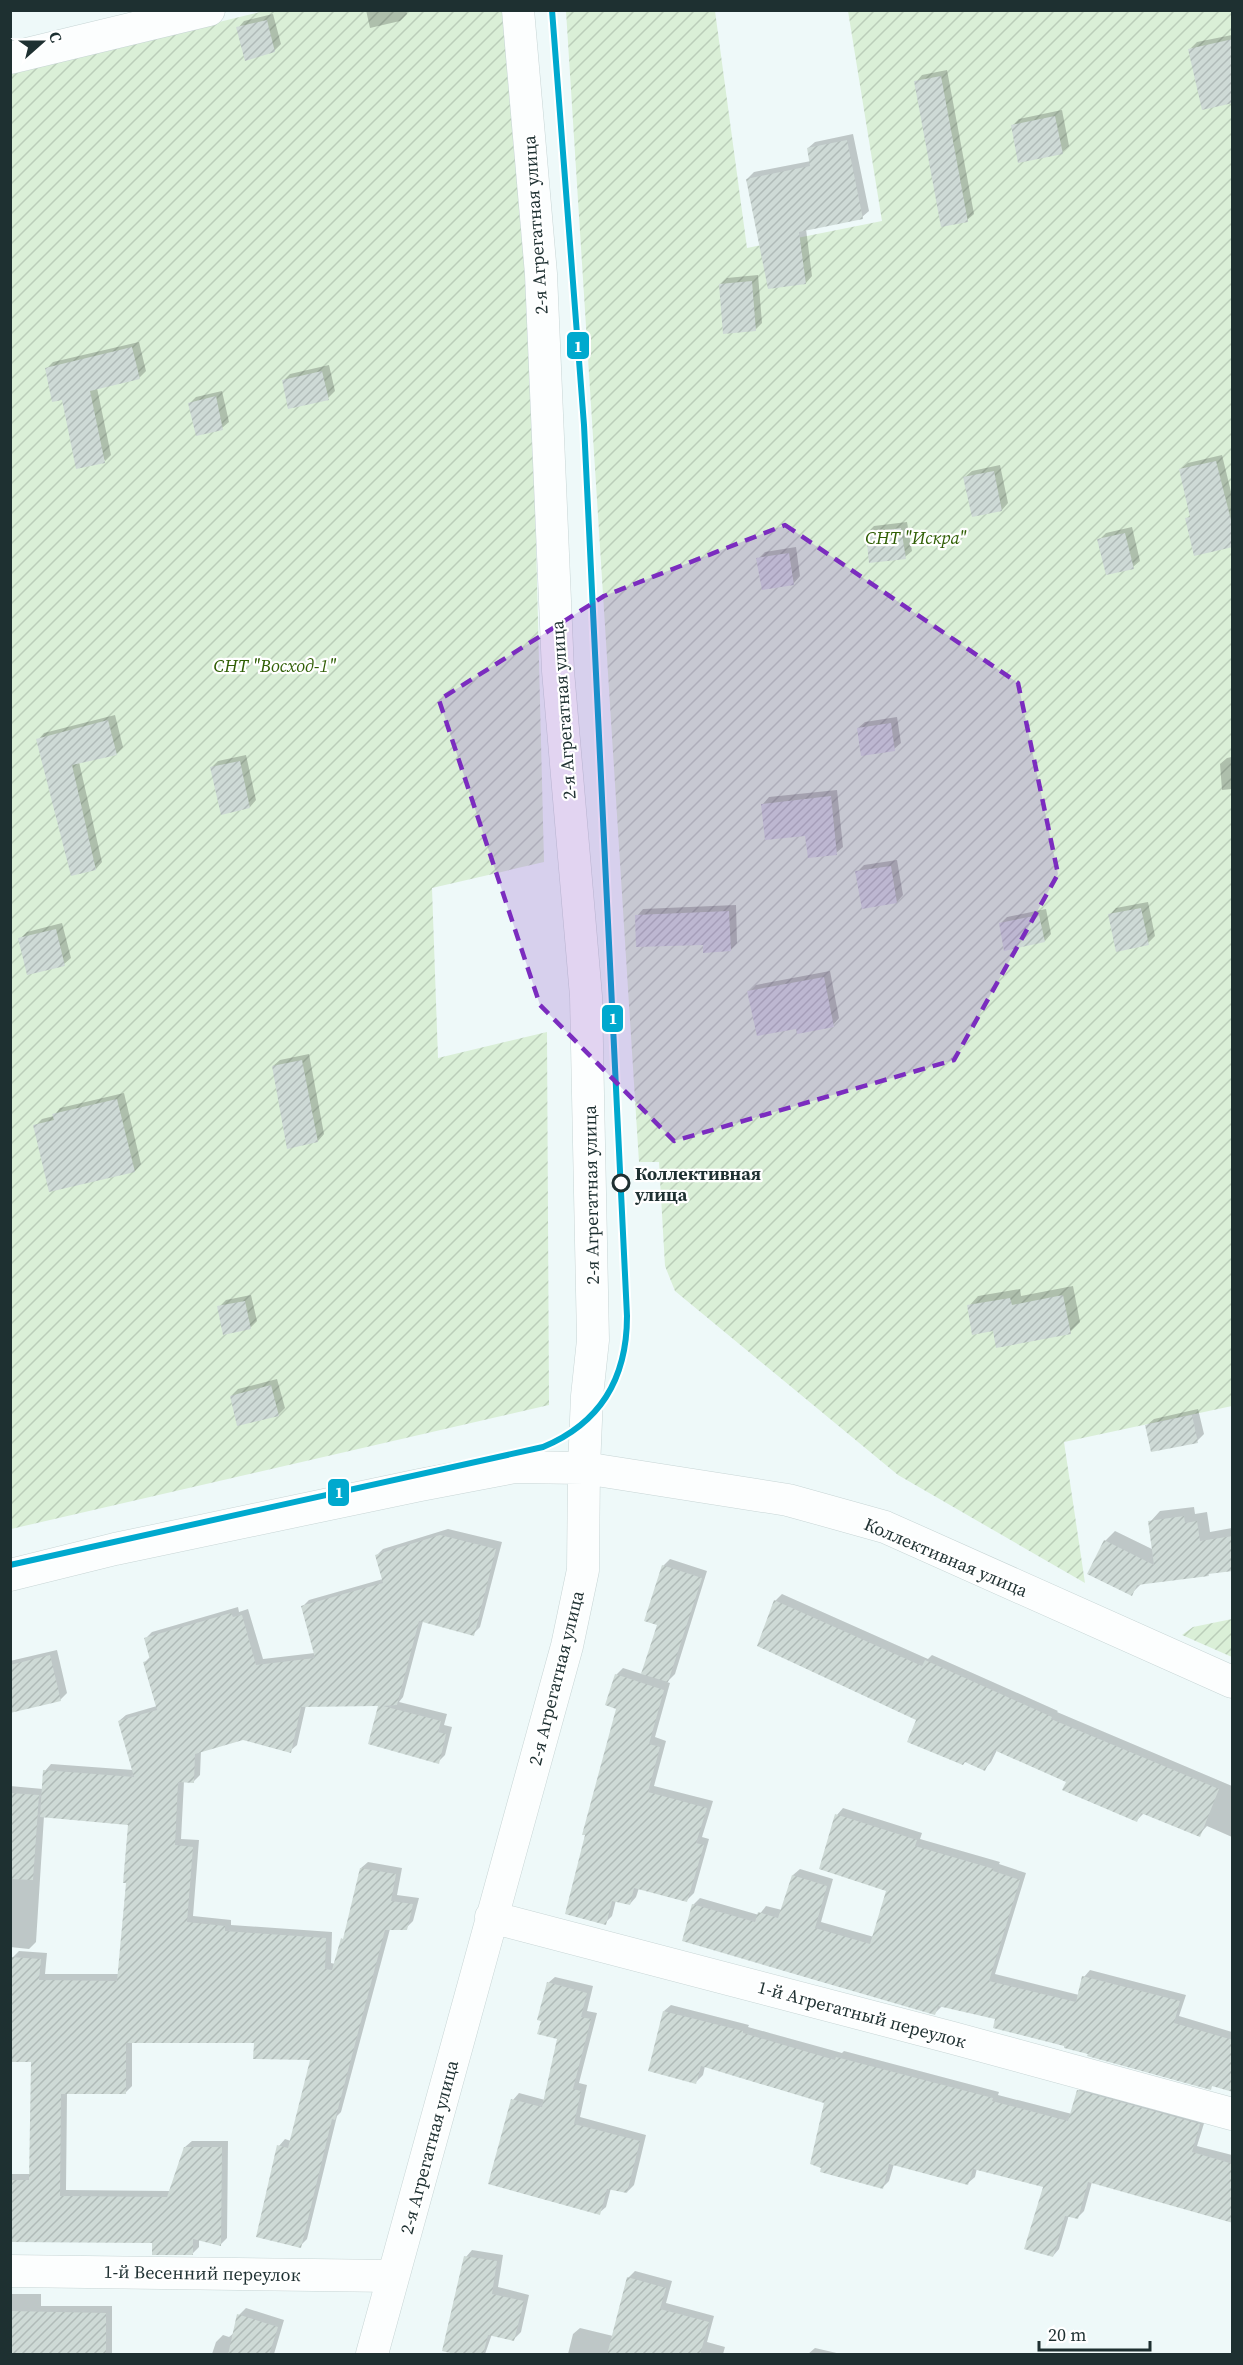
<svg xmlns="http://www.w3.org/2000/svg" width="1243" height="2365" viewBox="0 0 1243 2365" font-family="'Source Serif 4',serif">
<defs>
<pattern id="garden-furrows" width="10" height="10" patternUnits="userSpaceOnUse" patternTransform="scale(1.5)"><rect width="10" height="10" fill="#daefd7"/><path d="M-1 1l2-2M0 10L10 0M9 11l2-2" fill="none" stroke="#bbcdb9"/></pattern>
<pattern id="building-hatch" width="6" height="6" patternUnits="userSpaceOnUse" patternTransform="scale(1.5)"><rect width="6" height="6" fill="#cedad6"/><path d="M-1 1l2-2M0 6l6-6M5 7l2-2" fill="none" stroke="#b0bbb8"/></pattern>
</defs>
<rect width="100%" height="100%" fill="#eef9f9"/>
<path fill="url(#garden-furrows)" d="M264,11H504L530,301L544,862L432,888L438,1058L547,1032L549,1405L11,1529L10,73Z
M566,11H715L747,248L882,221L848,11H1232V1406L1064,1442L1085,1583L898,1475L675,1291L665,1266L659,1162H639Z
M1232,1619V1657L1182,1635L1193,1627Z"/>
<path fill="#0003" d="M366,10H406L407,14L400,21L370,28Z
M273,14L281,44L274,51L238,28L244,21Z
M1232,35V102L1190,49L1197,42Z
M947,70L974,214L967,220L916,82L922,75Z
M1062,110L1069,146L1062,152L1012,126L1019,119Z
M853,134L869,211L862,217L806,229L812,276L806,283L747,179L754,172L811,161L808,148L815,142Z
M758,275L762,323L755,330L720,285L727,278Z
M139,342L146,371L139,378L97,388L111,455L105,461L63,398L46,369L53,362Z
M329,365L335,391L328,398L283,381L290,374Z
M222,391L229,422L222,428L189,404L196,397Z
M1222,455L1232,496V546L1187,518L1191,514L1181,469L1188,463Z
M1000,465L1008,503L1002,510L965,477L972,471Z
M907,522L912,551L905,557L867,533L874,526Z
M1132,527L1140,561L1133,567L1099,540L1106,533Z
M796,547L800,576L794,583L758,559L765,552Z
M115,715L123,747L116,754L79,762L102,862L96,869L38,740L44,733Z
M897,717L901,743L894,749L858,728L865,722Z
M246,755L256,800L250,807L222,813L211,768L218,761Z
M1232,757V789L1222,790L1220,764L1227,758Z
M837,790L843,847L836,853L763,804L769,797Z
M897,860L903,895L897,902L857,872L864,865Z
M1148,902L1155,936L1148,943L1110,915L1116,908Z
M736,905L737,943L730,950L704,943L637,916L643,909Z
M1046,909L1051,934L1045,941L1001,923L1007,917Z
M62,923L71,958L64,964L20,939L27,932Z
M830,971L839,1018L833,1025L797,1027L749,992L756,985Z
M309,1054L324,1134L318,1141L273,1066L280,1060Z
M124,1093L141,1164L135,1171L35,1126L42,1119L54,1116L60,1108Z
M1073,1286L1080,1322L1070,1332L994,1330L969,1306L978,1296L1020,1289L1021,1296Z
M251,1295L257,1321L250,1328L219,1307L226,1300Z
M277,1379L285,1408L278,1415L231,1396L238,1389Z
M1198,1409L1204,1434L1197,1441L1147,1425L1154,1419Z
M1194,1507L1195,1514L1207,1512L1210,1532L1232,1528V1569L1210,1573L1208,1575L1142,1583L1131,1594L1105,1541L1115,1531L1154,1550L1150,1522L1160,1511Z
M448,1529L502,1542L480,1627L473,1634L423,1621L403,1697L399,1702L447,1714L444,1725L452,1727L445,1755L438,1762L380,1704L306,1705L297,1745L290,1751L243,1739L201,1750L200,1775L193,1782L184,1781L181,1839L199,1840L193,1916L231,1920V1925L332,1932L331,1963L335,1964L345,1937L361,1868L368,1862L402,1868L397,1895L419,1898L413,1921L406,1928L390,1929L341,2112L337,2116L307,2239L300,2246L279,2146L285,2139L291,2141L312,2059L255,2042H132V2086L125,2093L67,2092L66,2190L170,2191L185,2147L192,2141H228L227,2238L220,2245L199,2239V2247L192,2254L154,2241H10V2174H31L33,2051L12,1958L19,1951L47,1953L45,1974H119L127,1882L129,1824L44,1816L36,1942L29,1949L10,1947V1786L43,1789L45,1771L51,1764L133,1770L119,1721L126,1715L157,1706L144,1663L151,1656L146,1638L152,1632L238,1607L239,1612L248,1609L263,1659L315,1653L302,1607L309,1600L383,1579L376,1556L383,1549Z
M670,1559L707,1571L675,1674L667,1682L670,1683L655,1737L666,1741L654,1786L713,1801L702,1837L709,1839L694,1893L687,1900L639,1888L636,1897L630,1904L616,1900L612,1916L605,1923L618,1708L616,1675L623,1668L642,1674L659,1624L663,1566Z
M782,1594L928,1659L932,1655L1058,1711L1057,1712L1232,1786V1837L1207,1826L1199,1835L1144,1813L1137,1820L1068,1781L997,1750L991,1762L985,1769L918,1719L775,1601Z
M57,1650L67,1693L60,1700L10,1711V1661Z
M843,1808L922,1833L920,1839L1000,1862L999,1864L1026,1873L995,1974L1079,1995L1084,1977L1090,1970L1186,1995L1179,2016L1232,2032V2090L1214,2084L1210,2088L1090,2053L997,2018L942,2006L935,2013L693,1905L700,1898L759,1915L766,1906L782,1910L793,1875L800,1869L833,1879L821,1922L874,1937L887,1890L837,1815Z
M555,1977L593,1986L587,2011L597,2013L579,2083L587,2085L580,2117L646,2135L634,2185L627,2192L611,2188L606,2207L599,2213L513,2100L519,2093L545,2100L559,2038L548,1983Z
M671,2005L749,2025L748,2027L842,2053L844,2051L999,2092L998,2095L1072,2114L1078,2091L1085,2085L1206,2117L1197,2146L1232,2155V2222L1092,2182L1084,2211L1077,2218L1069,2215L1059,2249L1053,2256L1045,2186L977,2168L975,2177L968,2183L894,2164L889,2181L883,2187L826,2102L705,2066L703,2075L696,2082L664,2011Z
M472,2250L503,2255L498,2287L529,2295L521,2332L514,2339L492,2334L485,2354H464L466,2257Z
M635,2271L672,2281L666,2303L714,2316L707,2342L725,2347L723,2354H568L573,2334L580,2328L613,2336L628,2278Z
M10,2294H41V2306H112V2353L110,2354H10Z
M246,2308L284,2320L274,2354H212L216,2342L223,2335L229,2337L235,2332L239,2315Z
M815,2348L841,2354H808Z"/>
<path fill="url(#building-hatch)" d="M267,20L275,52L245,61L236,27Z
M1233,39V103L1202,110L1188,49Z
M941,76L968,222L941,227L914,81Z
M1055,116L1063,154L1018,163L1011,125Z
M847,140L863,219L799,232L806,284L768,289L746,179L810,166L807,148Z
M752,281L756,331L723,334L719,284Z
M132,347L140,379L90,391L105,463L76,469L62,400L52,402L45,368Z
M322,371L329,400L288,409L282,380Z
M216,396L223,430L196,436L188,403Z
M1216,461L1233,528V547L1194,556L1185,518L1190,517L1179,469Z
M994,471L1002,511L972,517L963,477Z
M901,528L906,559L869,563L866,533Z
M1125,533L1134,569L1106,575L1097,539Z
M789,553L794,585L762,590L756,558Z
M108,720L117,755L72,765L96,870L71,876L36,739Z
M891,723L895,751L861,756L857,728Z
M240,761L250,808L221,815L210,767Z
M831,796L837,855L808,858L805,836L765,840L761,804Z
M891,866L897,903L862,909L855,871Z
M1141,908L1149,945L1116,952L1108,914Z
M729,911L731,951L703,953V945L636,947L635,915Z
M1039,915L1045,942L1004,951L999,923Z
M56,929L65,966L27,975L18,938Z
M824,977L834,1027L797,1034L796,1029L757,1036L747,991Z
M302,1060L318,1142L287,1149L272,1066Z
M117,1099L135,1172L49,1192L33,1125L54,1120L52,1114Z
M1063,1295L1071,1334L996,1348L993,1331L972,1335L967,1305L1010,1298L1012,1305Z
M245,1301L251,1329L223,1335L217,1306Z
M271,1385L279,1416L237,1426L230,1396Z
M1192,1415L1198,1443L1151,1452L1145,1425Z
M1184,1516L1185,1523L1197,1521L1200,1541L1233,1536V1571L1208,1574L1209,1576L1137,1585L1132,1596L1087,1574L1104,1540L1154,1565L1148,1521Z
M440,1535L496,1549L474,1636L419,1621L397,1705L383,1706L441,1721L438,1732L446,1734L439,1764L368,1744L378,1706L301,1707L291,1753L243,1740L195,1754L194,1783L178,1782L175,1845L193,1847L187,1922L225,1926V1931L326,1938L325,1969L332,1970L341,1938L343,1939L360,1868L396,1874L391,1901L413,1904L407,1930H385L335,2120L332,2119L301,2248L256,2237L277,2145L288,2148L310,2060L253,2059L254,2043H126V2094H61L60,2196L167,2197L184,2147H222L221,2246L193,2239V2255H152V2243L10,2242V2180H29L31,2062H10V1957L41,1959L39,1980L117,1981L126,1883H123L128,1825L40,1817L43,1770L134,1777L118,1721L157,1710L143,1662L150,1660L144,1638L231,1613L233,1617L242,1615L256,1665L315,1658L301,1606L383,1583L375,1555Z
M662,1565L702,1578L668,1682L641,1674L657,1625L644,1621Z
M774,1600L922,1666L925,1660L1052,1717L1051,1719L1219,1789L1200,1837L1141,1813L1137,1822L1062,1790L1066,1782L994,1750L985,1771L965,1762L963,1765L907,1742L916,1720L757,1646Z
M50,1655L61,1701L10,1713V1665Z
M615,1674L664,1690L649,1744L660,1747L648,1792L707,1808L696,1843L704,1845L687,1902L634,1888L630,1905L612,1901L606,1925L565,1914L585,1835H582L616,1709L605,1705Z
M10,1793L39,1795L33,1880L10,1879Z
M835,1814L917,1840L915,1846L994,1869L993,1871L1020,1880L989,1981L1076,2002L1082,1976L1180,2001L1174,2023L1233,2040V2092L1212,2086L1211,2090L1087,2056L1088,2054L1064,2048V2046L993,2028L995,2019L938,2006L935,2015L682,1941L692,1904L755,1922L758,1912L778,1918L792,1875L827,1886L815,1928L870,1944L886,1891L819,1869Z
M547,1982L587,1993L581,2017L591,2019L573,2089L581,2091L574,2124L640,2141L627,2193L607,2189L600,2215L488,2184L511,2099L542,2107L557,2039L537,2034L541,2021L537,2020Z
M663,2011L743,2031V2033L835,2060L836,2057L993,2098L992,2101L1068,2121L1077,2090L1200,2124L1192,2152L1233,2164V2223L1088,2182L1078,2219L1065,2216L1053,2257L1024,2249L1043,2187L973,2169L968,2185L889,2164L883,2189L820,2172L821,2168L810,2164L824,2103L701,2066L696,2084L648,2071Z
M464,2256L497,2261L492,2294L524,2301L514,2341L488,2335L483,2355H458L442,2351Z
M627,2277L666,2288L660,2309L709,2322L700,2355H607Z
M10,2311L106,2313V2355H10Z
M237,2314L278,2327L269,2355H228Z"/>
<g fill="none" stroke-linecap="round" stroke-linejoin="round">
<defs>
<path id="minor" d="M10,58L209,10
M10,1575L115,1549L420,1485L515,1467L584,1468L788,1500L885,1527L1232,1682
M491,1917L953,2038L1232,2114
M10,2271L393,2276
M372,2354L567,1646L583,1570L584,1468L587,1396L593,1340L586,996L558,671L541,274L518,10"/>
</defs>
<use href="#minor" stroke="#c7d5d5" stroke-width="33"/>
<use href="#minor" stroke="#fcfefe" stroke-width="32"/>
<defs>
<path id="tram-1" d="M10,1565L543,1447C601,1423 627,1378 627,1316L584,425L552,10"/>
</defs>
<use href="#tram-1" stroke="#fff" stroke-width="10"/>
<use href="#tram-1" stroke="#00a9ce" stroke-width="6"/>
</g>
<path fill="#7b2cbf" fill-opacity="0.2" stroke="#7b2cbf" stroke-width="4.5" stroke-dasharray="12 8" stroke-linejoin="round" d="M785,525L1018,683L1058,874L954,1060L674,1141L540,1005L439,700L604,596Z"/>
<circle fill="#fff" stroke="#1e3031" stroke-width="3" cx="621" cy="1183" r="8"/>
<g text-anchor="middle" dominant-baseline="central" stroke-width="4.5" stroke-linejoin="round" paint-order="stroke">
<g font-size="18" fill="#1e3031" stroke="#fff">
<text transform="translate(535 225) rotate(-94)">2-я Агрегатная улица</text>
<text transform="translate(563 710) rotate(-94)">2-я Агрегатная улица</text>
<text transform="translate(591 1195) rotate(-91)">2-я Агрегатная улица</text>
<text transform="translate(946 1557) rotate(23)">Коллективная улица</text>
<text transform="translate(556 1678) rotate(-76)">2-я Агрегатная улица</text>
<text transform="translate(862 2014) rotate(15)">1-й Агрегатный переулок</text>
<text transform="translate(429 2147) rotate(-75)">2-я Агрегатная улица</text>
<text transform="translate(202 2273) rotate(1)">1-й Весенний переулок</text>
</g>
<g font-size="18" font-style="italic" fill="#305f05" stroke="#fff">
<text x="916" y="537">СНТ "Искра"</text>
<text x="275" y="665">СНТ "Восход-1"</text>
</g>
<g font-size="18" font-weight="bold" fill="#1e3031" stroke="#fff" text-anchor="start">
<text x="635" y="1173">Коллективная<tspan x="635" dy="21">улица</tspan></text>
</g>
</g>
<g stroke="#fff" stroke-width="2">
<rect x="566" y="331" width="24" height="29" rx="6" fill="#00a9ce"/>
<rect x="601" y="1004" width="23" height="29" rx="6" fill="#00a9ce"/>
<rect x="327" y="1478" width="23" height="29" rx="6" fill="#00a9ce"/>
</g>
<g font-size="16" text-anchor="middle" font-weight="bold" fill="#fff">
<text x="578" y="352">1</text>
<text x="613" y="1024">1</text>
<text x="339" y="1498">1</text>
</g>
<rect width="1243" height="2365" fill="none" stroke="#1e3031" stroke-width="24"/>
<g transform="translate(42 42) rotate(69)" stroke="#ffffff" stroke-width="4.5" paint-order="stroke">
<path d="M0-4.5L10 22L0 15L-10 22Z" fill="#1e3031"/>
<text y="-9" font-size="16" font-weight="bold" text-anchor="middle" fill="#1e3031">С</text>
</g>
<path d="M1039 2341v9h111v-9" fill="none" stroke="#1e3031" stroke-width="3"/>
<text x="1048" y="2341" font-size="18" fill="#1e3031" stroke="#ffffff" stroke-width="4.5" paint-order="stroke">20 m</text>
</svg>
